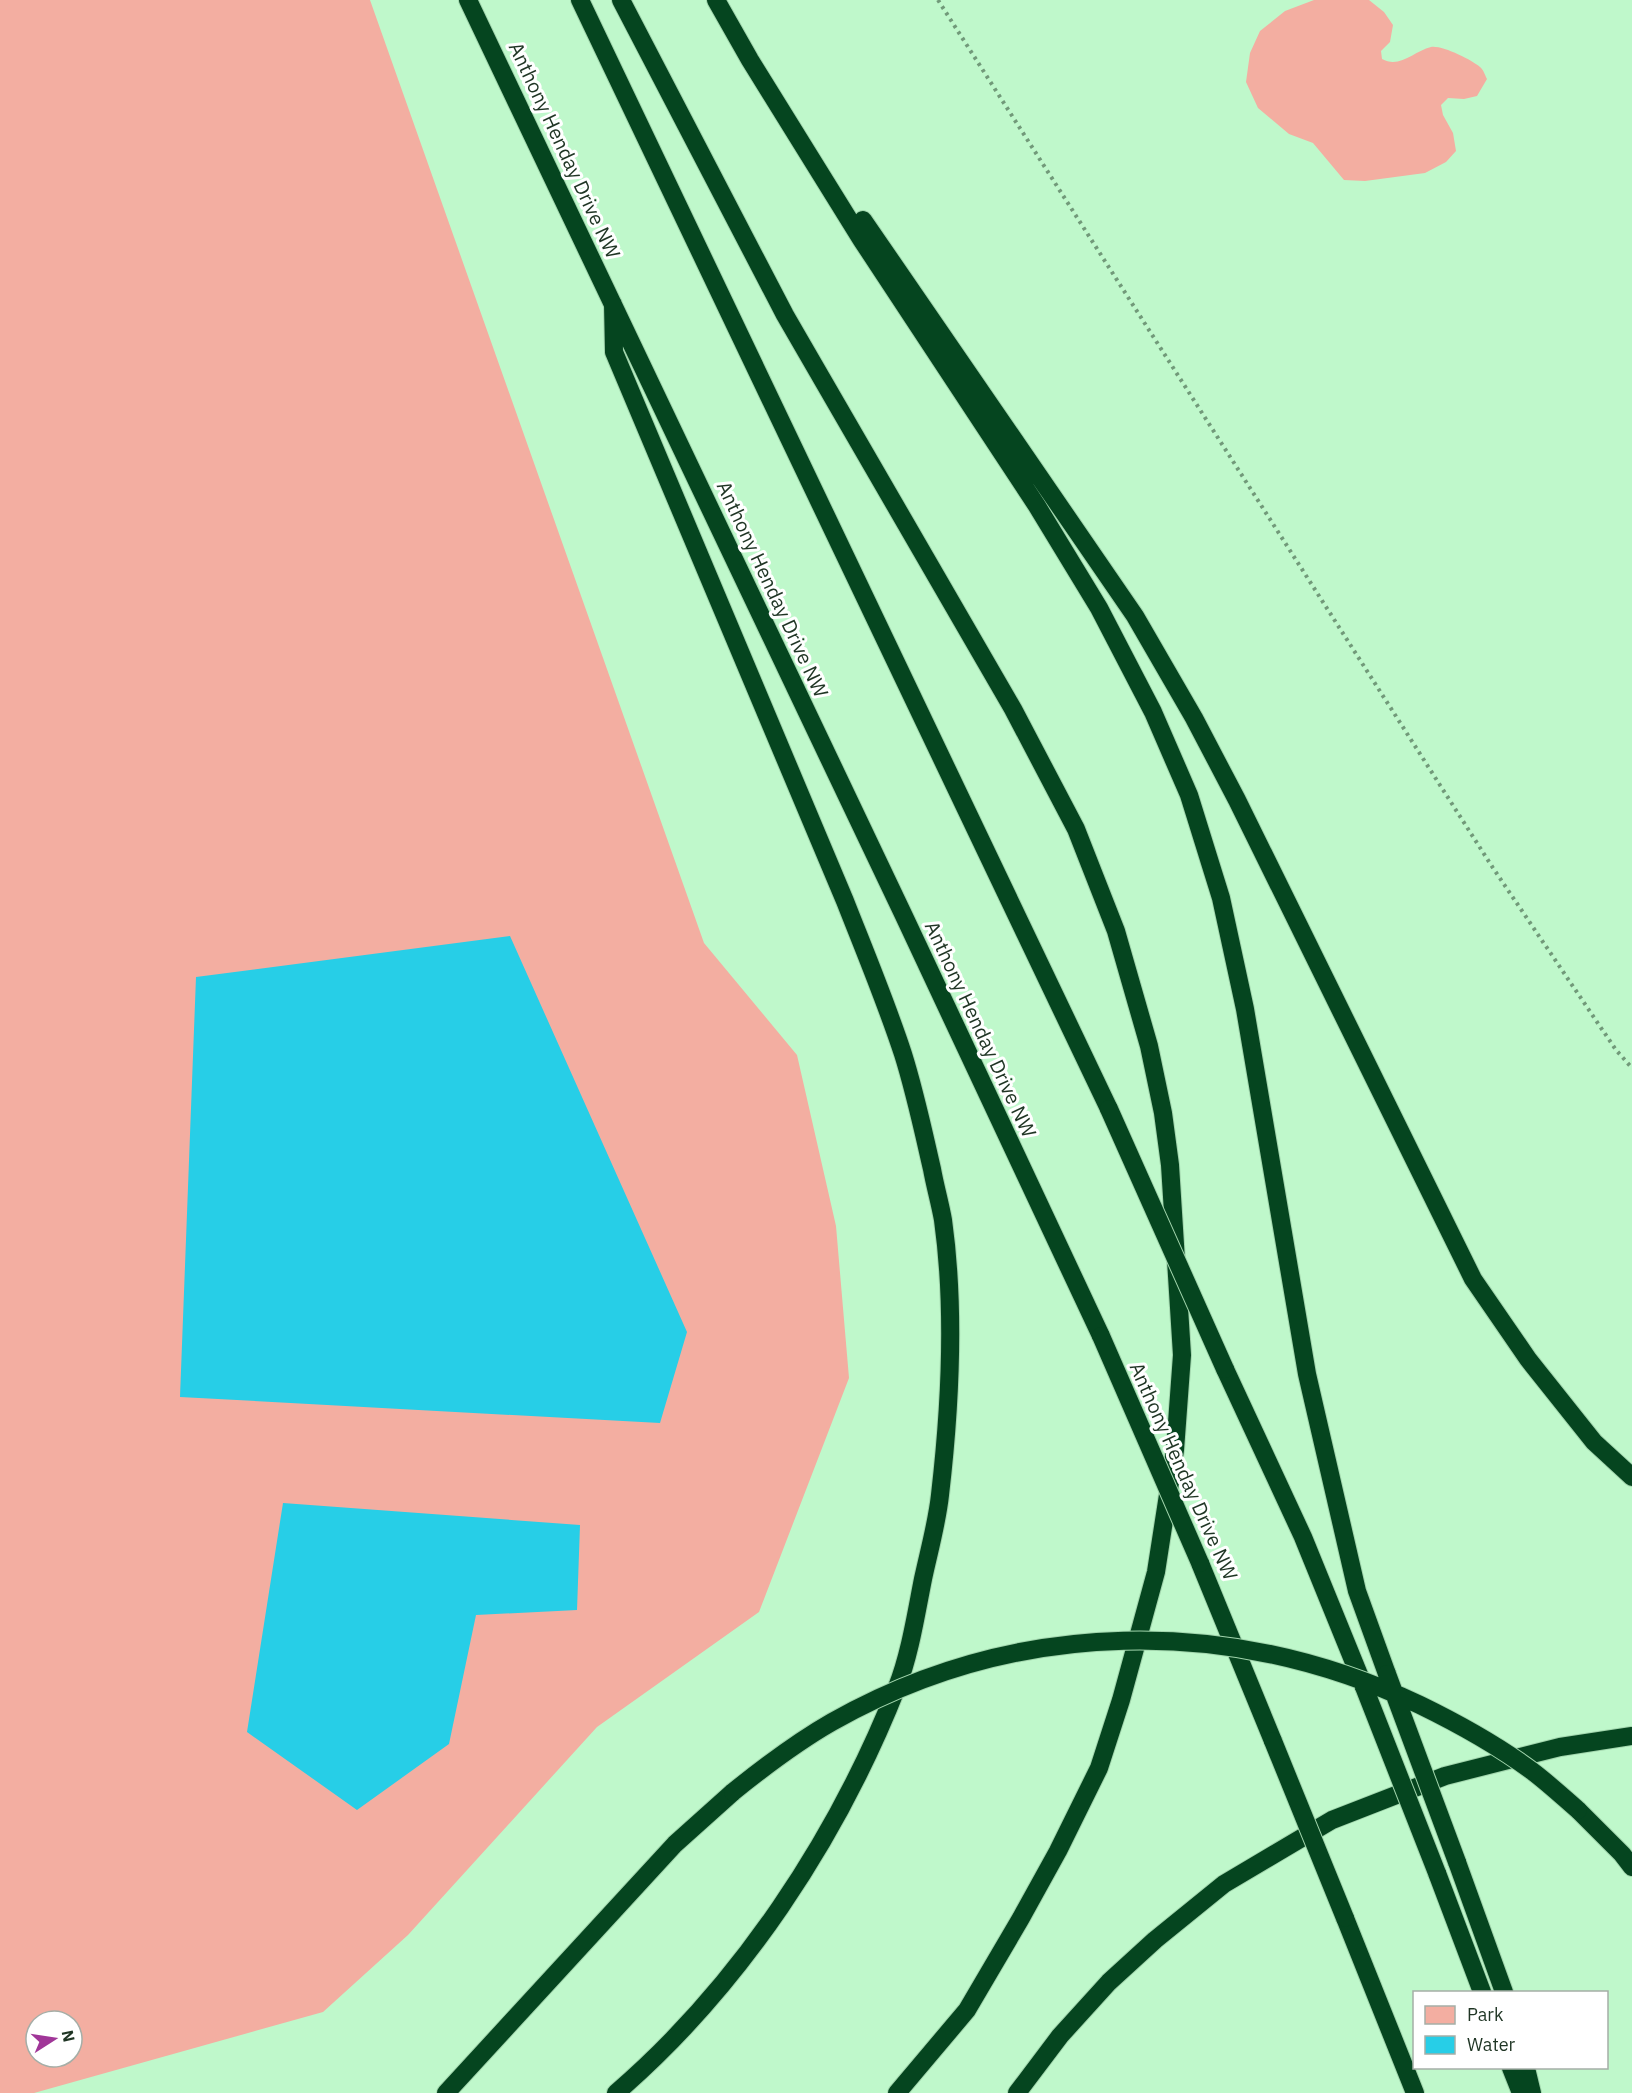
<svg xmlns="http://www.w3.org/2000/svg" width="1632" height="2093" viewBox="0 0 1632 2093" font-family="'IBM Plex Sans',sans-serif">
<rect width="100%" height="100%" fill="#bff8cb"/>
<path fill="#f3aea1" fill-rule="evenodd" d="M0,0H370L704,943L797,1055L836,1226L849,1378L759,1612L597,1727L408,1935L323,2012L34,2093H0ZM36,2021H72V2057H36Z
M1314,0H1369L1384,12L1393,25L1390,42L1381,51L1382,59C1400,69 1414,51 1431,47C1442,45 1472,60 1480,67C1483,69 1485,75 1487,79L1477,96L1464,99L1448,98L1441,105L1443,115L1453,133L1456,151L1446,162L1425,173L1365,181L1344,180L1313,143L1289,134L1258,108L1246,82L1250,53L1260,31L1285,11Z"/>
<path fill="#27cee7" d="M510,936L687,1332L660,1423L180,1397L196,977Z
M283,1503L580,1525L577,1610L476,1615L449,1744L357,1810L247,1732Z"/>
<g fill="none" stroke-linecap="round" stroke-linejoin="round">
<defs>
<path id="motorway" d="M468,0L904,916L1101,1336
M580,0L1109,1109
M621,0L785,315L1013,709L1076,829L1116,931L1149,1046L1163,1113L1170,1165L1182,1355L1175,1450L1156,1572L1121,1700L1099,1768L1058,1851L1021,1918L967,2010L897,2093
M716,0L750,60L861,239L1037,506L1099,608L1153,712L1189,795L1221,898L1245,1009L1307,1374L1357,1591L1387,1674
M863,220L1135,616L1194,718L1237,800L1473,1279L1528,1359L1594,1442L1632,1477
M613,304L614,352L845,901C865,952 886,1002 903,1054C915,1092 923,1130 932,1169C935,1186 940,1203 943,1220C955,1306 950,1409 940,1495C937,1523 929,1551 923,1579C916,1614 910,1654 897,1687C837,1839 740,1986 616,2093
M1225,1369L1303,1537L1364,1687
M1200,1563L1273,1741
M1578,1810L1622,1854L1632,1867
M1457,1862L1504,1992
M1437,1873L1482,1992
M1345,1918L1415,2093
M1511,2068L1521,2093
M1526,2068L1532,2093
M446,2093L675,1844L733,1792
M1017,2093L1060,2036L1109,1982L1155,1940L1224,1884L1332,1820L1445,1776L1560,1747L1632,1736"/>
</defs>
<use href="#motorway" stroke="#a2d5ad" stroke-width="20"/>
<path stroke="#719979" stroke-width="4" stroke-dasharray="3 4.5" stroke-linecap="butt" d="M938,0L1493,868L1616,1050L1632,1068"/>
<use href="#motorway" stroke="#05451f" stroke-width="18"/>
<defs>
<path id="motorway-bridge" d="M1109,1109L1225,1369
M1101,1336L1200,1563
M1387,1674L1457,1862
M1364,1687L1437,1873
M1273,1741L1345,1918
M733,1792C764,1767 797,1742 832,1722C1016,1618 1230,1615 1420,1705C1459,1724 1497,1745 1532,1771C1548,1783 1563,1797 1578,1810"/>
</defs>
<use href="#motorway-bridge" stroke="#a2d5ad" stroke-width="20" stroke-linecap="butt"/>
<use href="#motorway-bridge" stroke="#05451f" stroke-width="18"/>
</g>
<g text-anchor="middle" dominant-baseline="central" stroke-width="6" stroke-linejoin="round" paint-order="stroke">
<g font-size="20" fill="#1f3524" stroke="#fff">
<text transform="translate(565 150) rotate(65)">Anthony Henday Drive NW</text>
<text transform="translate(773 589) rotate(65)">Anthony Henday Drive NW</text>
<text transform="translate(981 1029) rotate(65)">Anthony Henday Drive NW</text>
<text transform="translate(1184 1471) rotate(66)">Anthony Henday Drive NW</text>
</g>
</g>
<rect x="1413" y="1991" width="195" height="78" fill="#ffffff" stroke="#a5aea7" stroke-width="1.5"/>
<rect x="1425" y="2006" width="30" height="18" fill="#f3aea1" stroke="#a5aea7" stroke-width="1.5"/>
<text x="1467" y="2021" font-size="18" fill="#1f3524">Park</text>
<rect x="1425" y="2036" width="30" height="18" fill="#27cee7" stroke="#a5aea7" stroke-width="1.5"/>
<text x="1467" y="2051" font-size="18" fill="#1f3524">Water</text>
<g transform="translate(54 2039) rotate(78)"><circle r="28" fill="#ffffff" stroke="#a5aea7" stroke-width="1.5"/>
<path d="M0-4.5L10 22L0 15L-10 22Z" fill="#a03698"/>
<text y="-9" font-size="16" font-weight="bold" text-anchor="middle" fill="#1f3524">N</text>
</g>
</svg>
